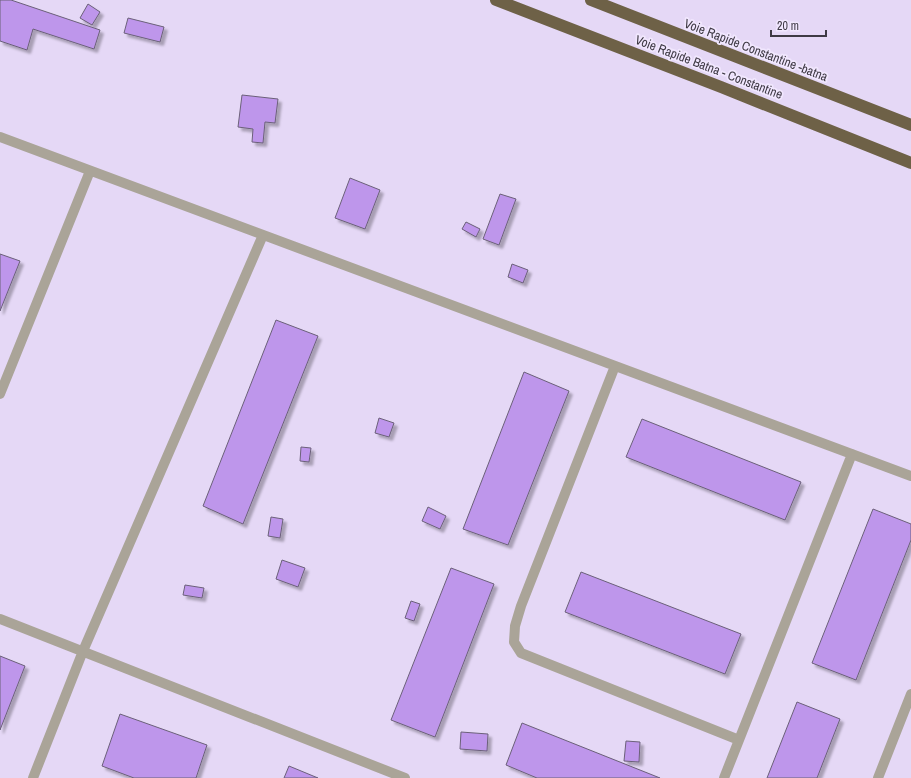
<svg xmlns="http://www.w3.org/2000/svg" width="911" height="778" viewBox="0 0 911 778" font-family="'Archivo Narrow',sans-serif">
<defs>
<filter id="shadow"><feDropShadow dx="3.5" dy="3.5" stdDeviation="1" flood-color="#0004"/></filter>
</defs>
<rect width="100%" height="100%" fill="#e5d8f6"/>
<path fill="#be96eb" stroke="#6b6079" filter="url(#shadow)" d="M0,0H11L100,30L94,49L33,29L27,50L0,41Z
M88,4L100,12L92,25L80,18Z
M128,18L164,27L160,42L124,33Z
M242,95L278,99L275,123L265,122L263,143L252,142L253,129L238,127Z
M350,178L380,190L365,229L335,218Z
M500,194L516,199L499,245L483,239Z
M466,222L480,229L476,237L462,229Z
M0,254L20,261L0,311Z
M512,264L528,270L523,283L508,277Z
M276,320L318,336L243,524L203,506Z
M524,372L569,391L508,545L463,529Z
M379,418L394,423L389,437L375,433Z
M642,419L801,482L785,520L626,457Z
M301,447L311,448L309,462L300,461Z
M428,507L446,516L440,529L422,521Z
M873,509L911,524V540L856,680L812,663Z
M271,517L283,519L280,538L268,536Z
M282,560L305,568L298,587L276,579Z
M451,568L494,584L435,737L391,720Z
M581,572L741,634L725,674L565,612Z
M185,585L204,588L202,598L183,595Z
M411,601L420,604L414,621L405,618Z
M0,656L25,666L0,730Z
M797,702L840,719L817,778H767Z
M120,714L207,745L196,778H134L102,766Z
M522,723L660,778H537L506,765Z
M461,732L488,734L487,751L460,749Z
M626,741L640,742L639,762L624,761Z
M289,766L318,778H284Z"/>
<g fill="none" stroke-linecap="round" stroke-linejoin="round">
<path stroke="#aaa498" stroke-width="10" d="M0,137L911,476
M615,366L521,606L515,626L514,642L521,653L739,740
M0,394L90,171
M0,619L405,778
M33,778L83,651L263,235
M724,778L852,454
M878,778L911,694"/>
<path stroke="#6e6147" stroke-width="12" d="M496,0L721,87L911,163
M591,0L911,125"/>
</g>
<g text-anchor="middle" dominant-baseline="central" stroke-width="3.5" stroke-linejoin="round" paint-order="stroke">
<g font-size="13" fill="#3e3944" stroke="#f1e7fe">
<text transform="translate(756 50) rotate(21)">Voie Rapide Constantine -batna</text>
<text transform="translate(709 67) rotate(21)">Voie Rapide Batna - Constantine</text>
</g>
</g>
<path d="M771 30v6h55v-6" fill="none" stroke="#3e3944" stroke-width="2"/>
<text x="777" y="30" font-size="12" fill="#3e3944" stroke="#f1e7fe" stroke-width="3" paint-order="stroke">20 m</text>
</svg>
